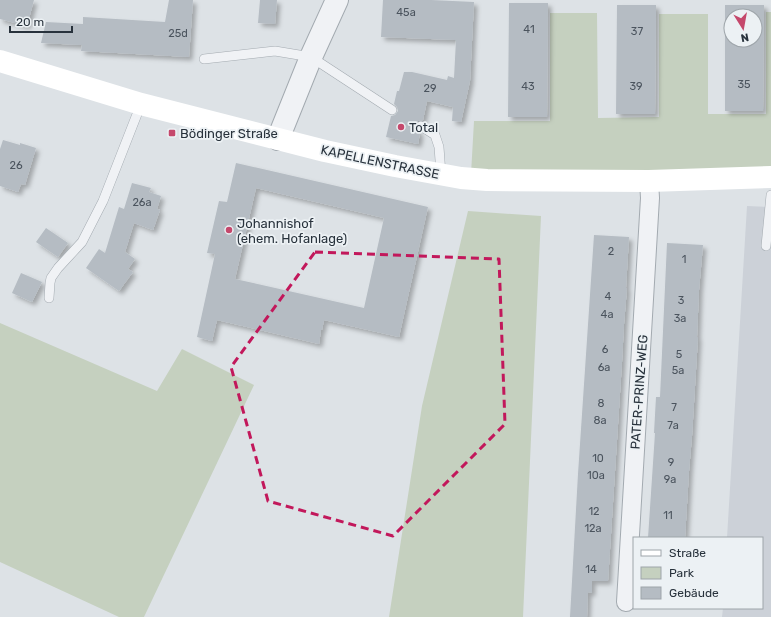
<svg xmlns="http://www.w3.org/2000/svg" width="771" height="617" viewBox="0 0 771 617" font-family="Rubik,sans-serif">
<defs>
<filter id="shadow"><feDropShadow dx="3.5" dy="3.5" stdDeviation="2" flood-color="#0004"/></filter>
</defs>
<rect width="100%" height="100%" fill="#dde2e6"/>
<path fill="#ccd1d8" d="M747,206L771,207V617H722L723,608H762V538H727Z"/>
<path fill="#c5d0bf" d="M766,12H771V168L471,174L474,121H550V13H597L598,118L659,117V14H708V114H766Z
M468,211L541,216L523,617H389L422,406Z
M0,323L157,391L182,349L254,385L144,617H119L0,562Z"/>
<path fill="#b5bcc3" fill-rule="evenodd" filter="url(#shadow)" d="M0,0H34L27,26L0,19Z
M169,0H193L189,57L81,51L82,45L41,43L46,22L83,24V17L165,22Z
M260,0H277L275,24L258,23Z
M383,0H431L474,2L470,81L461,122L452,121L453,107L427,101L423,120L418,121L415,125L416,129L420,133L418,144L386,137L391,116L395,115L398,111L397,107L394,104L397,91H399L404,72H412L447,80L448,76L454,78L456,40L381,37Z
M509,3H548L547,117H508Z
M617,5H656L655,114H616Z
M725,5H764L763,111H725ZM731,16H755V40H731Z
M3,140L20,145V143L36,148L25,185L21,184L18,192L0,186V149Z
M236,163L428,207L399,337L324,320L322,330H321L319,344L217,320L212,341L197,337L215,254L207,253L219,201L227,202ZM256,188L384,218L364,308L235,279Z
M132,183L151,188L149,192L161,196L157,209L160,210L153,230L134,223L125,252L135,259L128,269L133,272L119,291L86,268L99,249L105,253L119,207L124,209Z
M46,228L68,243L58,257L36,242Z
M594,235L629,237L626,288H627L624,324L622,362L608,581H592V593L588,592L587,617H570L578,474Z
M667,243L703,245L699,290L697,337H698L692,436L689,471L685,538H648L655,433H654L656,397H660Z
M21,273L42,282L32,302L12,293Z"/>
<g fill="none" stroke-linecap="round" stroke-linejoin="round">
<defs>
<path id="service" d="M204,59L275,51L311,57L392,110
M421,126L435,135L439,147L441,174
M766,246L771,195
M49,298L50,283L51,278L58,268L82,242L103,201L141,104"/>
<path id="minor" d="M626,602L650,198L649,181"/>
<path id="tertiary" d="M278,139L311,57L337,0"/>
</defs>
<use href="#service" stroke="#a3aab0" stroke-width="10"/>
<use href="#minor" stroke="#a3aab0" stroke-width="20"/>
<use href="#tertiary" stroke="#a3aab0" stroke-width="24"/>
<use href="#service" stroke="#f0f2f5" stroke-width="9"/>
<use href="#minor" stroke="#f0f2f5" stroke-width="18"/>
<use href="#tertiary" stroke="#f0f2f5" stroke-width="22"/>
<path stroke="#fff" stroke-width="22" d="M0,61L141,104L325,151L395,166L461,178L487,180L649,181L771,177"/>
</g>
<path fill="none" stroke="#c2185b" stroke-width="3" stroke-dasharray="8 5" stroke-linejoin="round" d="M315,252L499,259L505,424L393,536L268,501L231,367Z"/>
<g fill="#c5486c" stroke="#ecf1f4" stroke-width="1.5">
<circle cx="401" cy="127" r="4"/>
<rect x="168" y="129" width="8" height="8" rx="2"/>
<circle cx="229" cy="230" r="4"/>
</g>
<g text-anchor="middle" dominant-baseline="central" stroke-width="3.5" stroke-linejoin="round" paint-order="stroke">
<g font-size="11" fill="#4b545e">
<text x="406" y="12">45a</text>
<text x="529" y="29">41</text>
<text x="637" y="31">37</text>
<text x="178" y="33">25d</text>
<text x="744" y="84">35</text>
<text x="528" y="86">43</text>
<text x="636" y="86">39</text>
<text x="430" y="88">29</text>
<text x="16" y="165">26</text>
<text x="142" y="202">26a</text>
<text x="611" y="251">2</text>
<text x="684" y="259">1</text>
<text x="608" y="296">4</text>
<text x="681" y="300">3</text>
<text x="607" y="314">4a</text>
<text x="680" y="318">3a</text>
<text x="605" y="349">6</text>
<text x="679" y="354">5</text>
<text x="604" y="367">6a</text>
<text x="678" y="370">5a</text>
<text x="601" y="403">8</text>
<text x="674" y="407">7</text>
<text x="600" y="420">8a</text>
<text x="673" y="425">7a</text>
<text x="598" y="458">10</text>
<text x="671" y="462">9</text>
<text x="596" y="475">10a</text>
<text x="670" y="479">9a</text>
<text x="594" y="511">12</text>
<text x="668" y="515">11</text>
<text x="593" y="528">12a</text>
<text x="591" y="569">14</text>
</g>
<g font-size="13" fill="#28323c" stroke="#ecf1f4" text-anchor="start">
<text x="409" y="127">Total</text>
<text x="180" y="133">Bödinger Straße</text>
<text x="237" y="223">Johannishof<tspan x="237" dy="15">(ehem. Hofanlage)</tspan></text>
</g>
<g font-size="13" fill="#28323c" stroke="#ecf1f4">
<text transform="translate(380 162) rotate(12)">KAPELLENSTRASSE</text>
<text transform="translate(639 392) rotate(-86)">PATER-PRINZ-WEG</text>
</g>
</g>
<rect x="633" y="537" width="130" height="72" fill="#ecf1f4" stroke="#9ea5aa"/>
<rect x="641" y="550" width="20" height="6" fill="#ffffff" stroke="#9ea5aa"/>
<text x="669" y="557" font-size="12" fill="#28323c">Straße</text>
<rect x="641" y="567" width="20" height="12" fill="#c5d0bf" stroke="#9ea5aa"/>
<text x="669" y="577" font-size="12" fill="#28323c">Park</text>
<rect x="641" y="587" width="20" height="12" fill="#b5bcc3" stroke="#9ea5aa"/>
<text x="669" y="597" font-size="12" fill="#28323c">Gebäude</text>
<g transform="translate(743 28) rotate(169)"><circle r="19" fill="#ecf1f4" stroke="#9ea5aa"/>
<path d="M0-3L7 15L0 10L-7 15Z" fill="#c5486c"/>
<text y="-6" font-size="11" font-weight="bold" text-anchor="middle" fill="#28323c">N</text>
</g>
<path d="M10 26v6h62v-6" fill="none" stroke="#28323c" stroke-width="2"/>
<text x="16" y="26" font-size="12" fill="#28323c" stroke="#ecf1f4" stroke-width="3" paint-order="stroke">20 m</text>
</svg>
